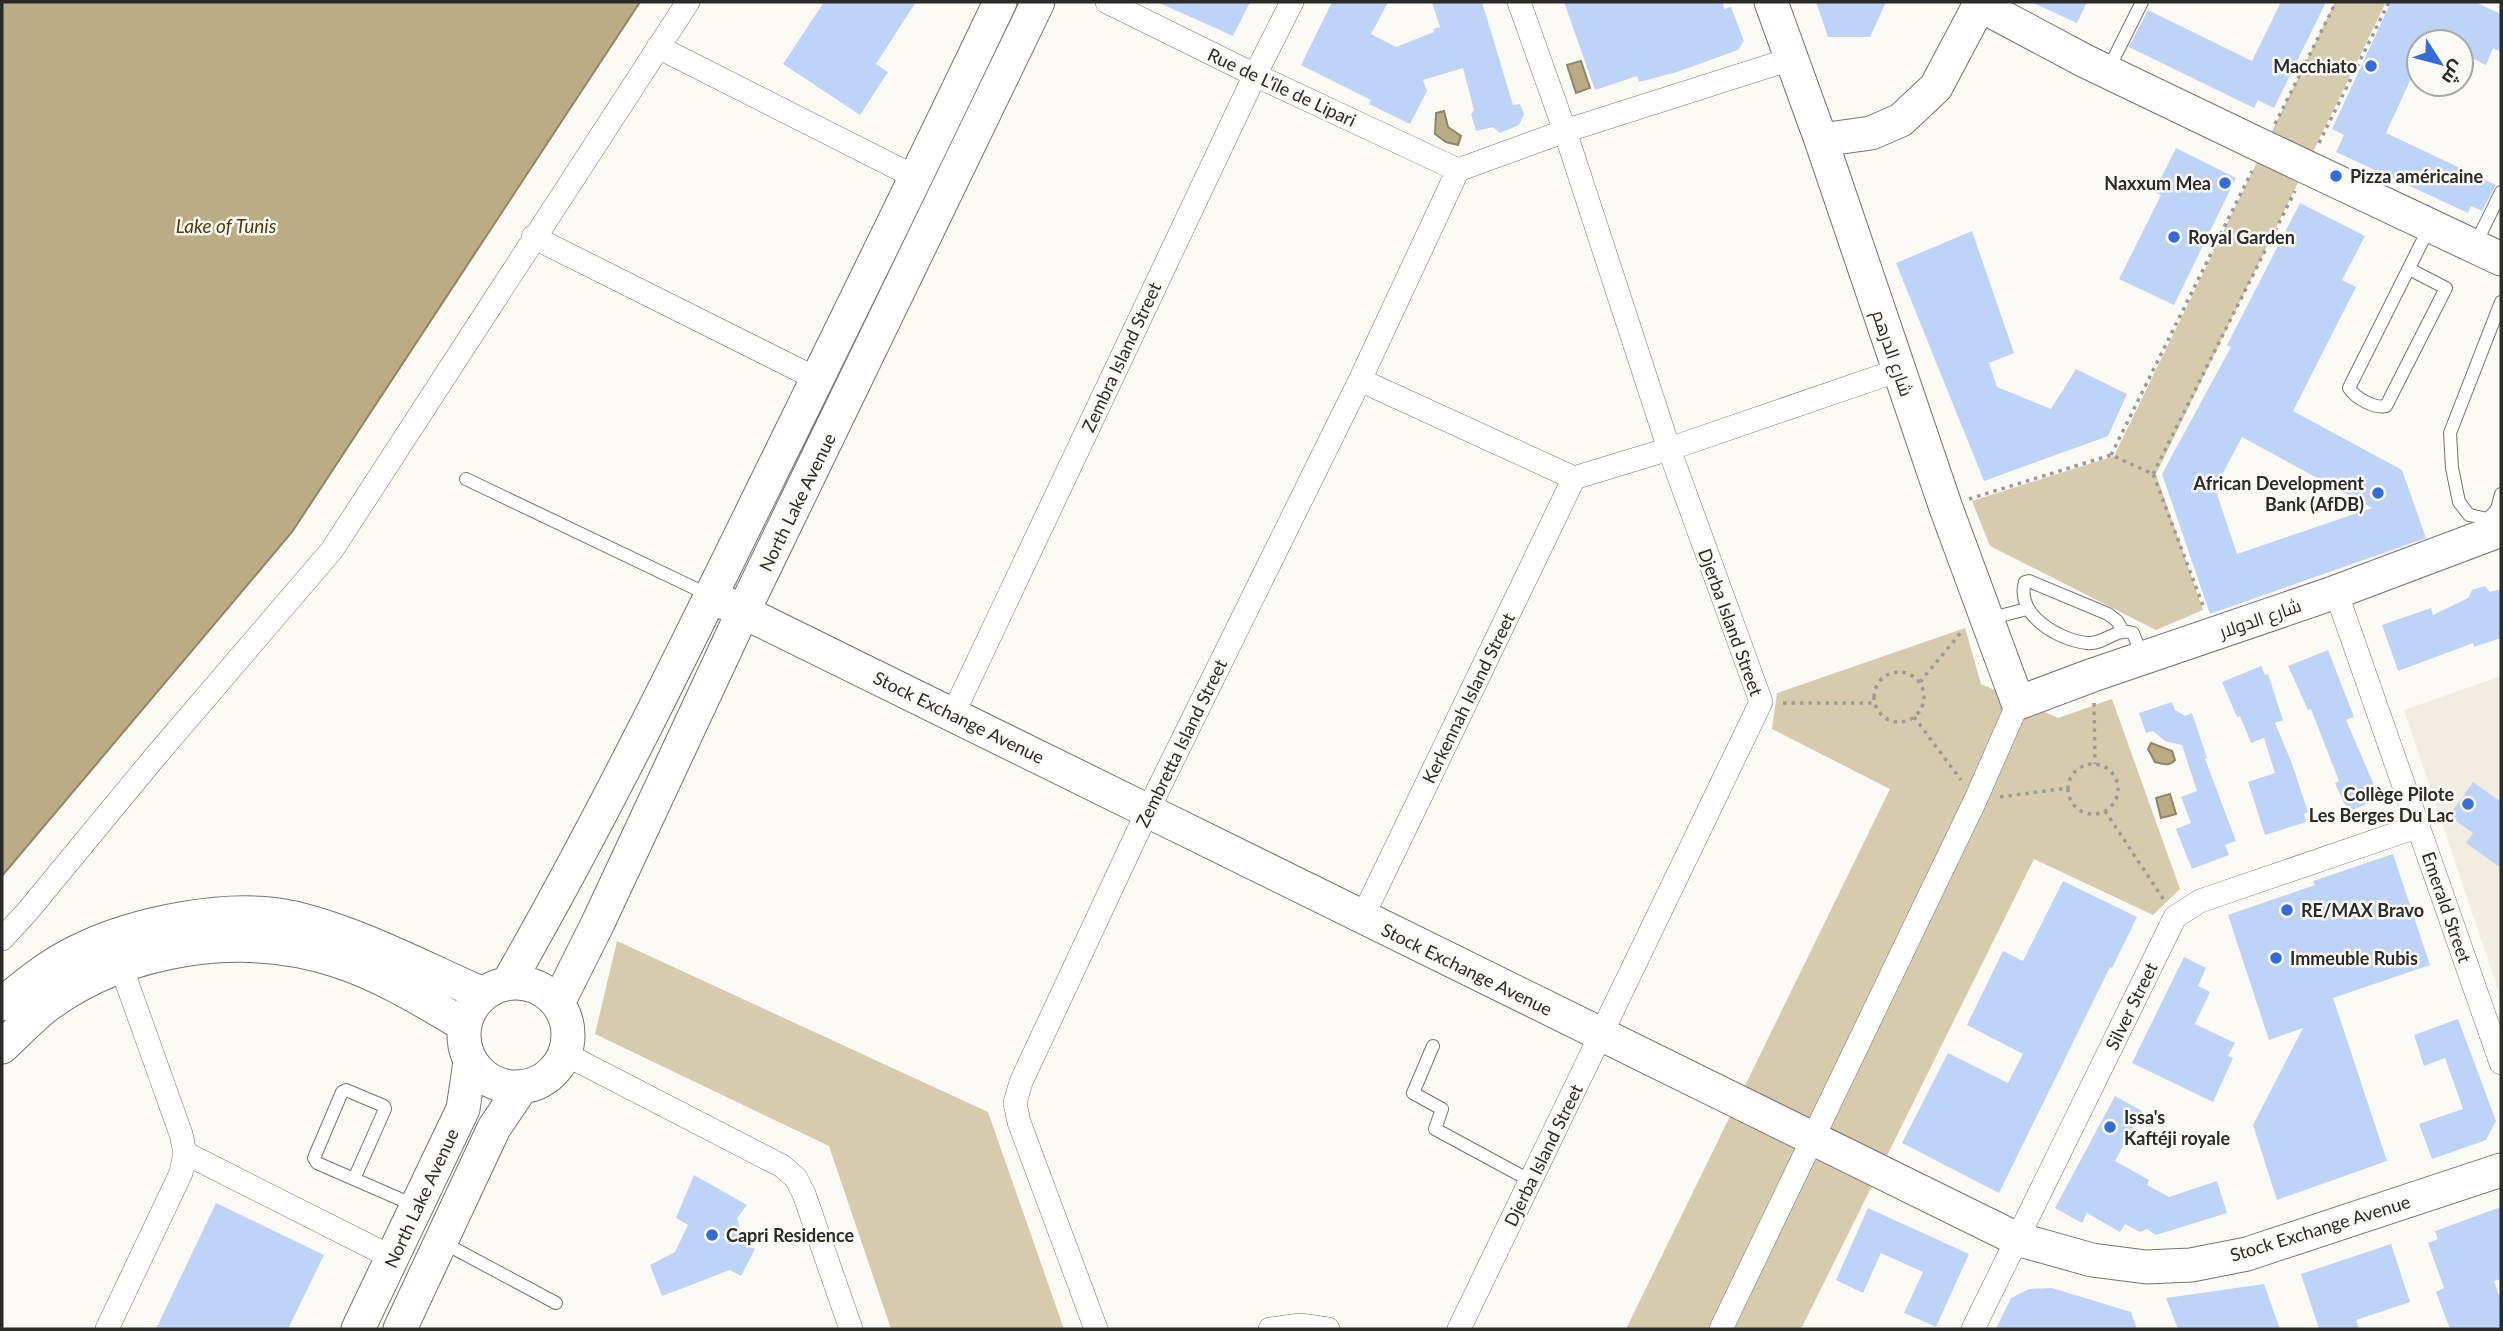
<svg xmlns="http://www.w3.org/2000/svg" width="2503" height="1331" viewBox="0 0 2503 1331" font-family="Lato,Cairo,sans-serif">
<rect width="100%" height="100%" fill="#fcfaf5"/>
<path fill="#f2ede1" d="M2501,676V999L2404,710Z"/>
<path fill="#d7cbad" d="M2335,2H2386L2156,474L2203,610L2156,630L1990,546L1972,501L2114,456Z
M1965,628L1981,684L2058,718L2112,699L2180,889L2153,915L2034,859L1801,1329H1626L1890,789L1772,729L1777,693Z
M617,941L988,1112L1064,1329H891L829,1146L595,1034Z"/>
<path fill="#bcac85" stroke="#908569" stroke-width="2" d="M2,2H640L292,532L2,876Z
M1581,61L1590,88L1576,93L1567,65Z
M1444,111L1448,127L1461,136L1458,145L1446,142L1435,134L1436,113Z
M2151,743L2172,751L2175,760C2169,767 2164,764 2155,762L2148,749Z
M2170,794L2176,814L2161,818L2156,798Z"/>
<path fill="#bed3f8" fill-rule="evenodd" d="M824,2H916L876,64L888,72L860,115L783,64Z
M1157,2H1250L1233,36Z
M1332,2H1388L1371,34L1396,47L1434,32L1433,29L1440,27L1432,2H1482L1513,105L1520,104L1524,114L1519,125L1500,133L1493,127L1476,131L1471,114L1474,110L1463,68L1423,80L1427,91L1410,124L1369,104L1371,100L1301,65Z
M1564,2H1723L1724,9L1731,7L1744,41L1738,50L1677,72L1639,82L1637,76L1595,90Z
M1816,2H1886L1870,37H1828Z
M2031,2H2087L2077,23Z
M2281,2H2326L2274,108L2258,100L2254,108L2129,47L2148,10L2252,61Z
M2391,2H2475L2501,14V52L2493,48L2486,65L2467,56L2470,49L2461,45V42H2454L2434,32L2429,42H2419V74L2414,72L2386,133L2496,185L2482,211L2471,206L2468,213L2336,152L2344,135L2332,129Z
M2176,148L2236,178L2174,305L2119,279L2161,195L2154,192Z
M2300,203L2365,236L2342,280L2356,287L2293,411L2402,470L2426,538L2210,614L2162,474L2231,347L2227,345ZM2242,437L2372,508L2237,554L2215,488Z
M1972,231L2014,353L1989,363L1997,387L2051,409L2076,369L2127,394L2108,436L1984,481L1896,263Z
M2485,586L2490,592L2501,589V638L2474,647L2473,643L2398,671L2382,625L2431,608L2433,615L2468,598L2472,590Z
M2328,650L2354,717L2346,720L2377,792L2368,795L2371,802L2348,812L2335,783L2339,781L2311,709L2308,710L2288,666Z
M2261,666L2265,675L2268,674L2283,720L2275,723L2291,761L2308,812L2304,814L2306,822L2265,835L2248,782L2275,773L2264,738L2251,743L2240,716L2237,717L2222,682Z
M2172,702L2175,710L2185,716L2192,713L2207,758L2205,759L2236,841L2225,845L2229,855L2192,869L2176,829L2191,823L2181,797L2197,791L2182,745L2165,741L2153,731L2146,733L2139,713Z
M2473,782L2501,802V868L2466,843L2473,833L2449,816Z
M2393,854L2430,965L2333,998L2387,1161L2277,1200L2253,1125L2303,1028L2269,1040L2228,915L2315,885L2313,881Z
M2063,881L2137,917L2112,968L2110,967L1999,1193L1902,1143L1948,1053L2008,1083L2023,1054L1967,1025L2003,951L2023,961Z
M2184,957L2206,968L2198,986L2210,992L2195,1024L2235,1043L2228,1056L2233,1058L2213,1102L2132,1063Z
M2458,1019L2496,1121L2486,1140L2432,1159L2419,1124L2463,1109L2445,1058L2424,1066L2414,1035Z
M2115,1096L2142,1111L2115,1161L2149,1180L2147,1185L2169,1197L2217,1181L2227,1213L2156,1235L2147,1229L2140,1232L2125,1224L2120,1232L2087,1213L2082,1223L2055,1208Z
M694,1175L747,1205L737,1218L744,1244L755,1249L741,1276L730,1270L662,1296L650,1265L675,1252L688,1225L676,1218Z
M216,1203L324,1255L288,1329H156Z
M2501,1207V1279L2494,1281L2501,1301V1329H2450L2436,1292L2444,1288L2428,1243L2438,1239L2435,1231Z
M1868,1208L1969,1254L1936,1327L1904,1313L1923,1272L1881,1253L1863,1293L1836,1280Z
M2391,1244L2410,1302L2356,1320L2359,1329H2319L2301,1274Z
M2264,1284L2280,1329H2178L2166,1298Z
M2052,1288L2131,1312L2137,1329H1996L2011,1298L2029,1289Z"/>
<g fill="none" stroke-linecap="round" stroke-linejoin="round">
<defs>
<path id="lane" d="M2108,70L2142,2
M2475,245L2501,192
M2409,269L2446,288L2386,406C2375,409 2355,398 2349,388L2429,228
M2501,302L2450,433L2452,468L2459,502L2469,515L2488,519L2497,509L2501,494
M466,479L711,596
M1988,619L2027,609
M2123,631L2117,621L2108,614L2029,581L2025,582C2015,615 2059,640 2087,643C2104,645 2116,627 2133,633L2143,658
M1433,1046L1413,1093L1442,1109L1435,1129L1531,1181
M354,1179L385,1109L384,1106L346,1090L342,1092L314,1158L317,1163L416,1206
M442,1242L556,1303"/>
<path id="street" d="M1107,2L1255,75L1458,170
M658,47L917,178
M1458,170L1565,131L1791,59
M533,237L817,379
M1360,380L1574,478L1669,449L1899,370
M2336,592L2501,1063
M953,714L1255,75L1292,2
M1362,918L1574,478
M2,939L27,912L154,758L332,550L688,2
M565,1054L782,1166L796,1178L804,1194L851,1329
M185,1153L393,1258
M107,1329L181,1173L185,1153L181,1134L117,955
M1096,1329L1019,1122L1015,1103L1021,1082L1148,810L1360,380L1458,170
M1270,1329L1300,1325L1328,1329
M1459,1329L1761,702L1669,449L1565,131L1519,2
M1721,1329L1975,801L2018,703
M1973,1329L2175,917L2200,901L2419,826"/>
<path id="secondary" d="M1771,2L1821,140L1946,508L2018,703L2093,675L2336,592L2501,530
M1980,5L2085,61L2264,147L2501,259
M1821,140L1871,133L1901,120L1936,87L1981,2
M711,596C1146,811 1583,1023 2017,1239L2092,1260L2146,1267L2191,1265L2247,1254L2501,1170
M464 1035a52 52 0 1 1 104 0a52 52 0 1 1-104 0Z
M508,983C603,817 687,645 771,473C848,316 925,160 1000,2
M558,1003L598,923L743,612L1038,2
M2,1004C25,985 49,965 76,952C134,923 231,903 295,918C360,934 421,967 483,994
M2,1047C16,1034 30,1019 45,1007C126,947 240,930 335,960C380,974 424,1001 464,1025
M358,1329L463,1109L470,1062
M400,1329L494,1128L521,1088"/>
</defs>
<use href="#lane" stroke="#75746f" stroke-width="14"/>
<use href="#street" stroke="#75746f" stroke-width="24"/>
<use href="#secondary" stroke="#75746f" stroke-width="35"/>
<path stroke="#9b9a96" stroke-width="3.5" stroke-dasharray="3.5 5" stroke-linecap="butt" d="M2275,124L2336,2
M2319,143L2389,2
M2111,455L2252,171
M2153,474L2295,191
M1969,499L2111,455L2153,474L2204,608
M1874 697a25 25 0 1 1 50 0a25 25 0 1 1-50 0Z
M1920,682L1963,630
M1783,703H1875
M2094,703L2095,764
M1914,717L1961,780
M2068 789a25 25 0 1 1 50 0a25 25 0 1 1-50 0Z
M2000,797L2068,788
M2105,811L2164,900"/>
<use href="#lane" stroke="#fff" stroke-width="12"/>
<use href="#street" stroke="#fff" stroke-width="23"/>
<use href="#secondary" stroke="#fff" stroke-width="33"/>
</g>
<g fill="#346cda" stroke="#fcfaf5" stroke-width="2.5">
<circle cx="2371" cy="66" r="7"/>
<circle cx="2336" cy="176" r="7"/>
<circle cx="2225" cy="183" r="7"/>
<circle cx="2174" cy="237" r="7"/>
<circle cx="2378" cy="493" r="7"/>
<circle cx="2468" cy="804" r="7"/>
<circle cx="2287" cy="910" r="7"/>
<circle cx="2276" cy="958" r="7"/>
<circle cx="2110" cy="1127" r="7"/>
<circle cx="712" cy="1235" r="7"/>
</g>
<g text-anchor="middle" dominant-baseline="central" stroke-width="5" stroke-linejoin="round" paint-order="stroke">
<g font-size="18" font-weight="bold" fill="#2a2a28" stroke="#fcfaf5" text-anchor="start">
<text x="2357" y="66" text-anchor="end">Macchiato</text>
<text x="2350" y="176">Pizza américaine</text>
<text x="2211" y="183" text-anchor="end">Naxxum Mea</text>
<text x="2188" y="237">Royal Garden</text>
<text x="2364" y="483" text-anchor="end">African Development<tspan x="2364" dy="21">Bank (AfDB)</tspan></text>
<text x="2454" y="794" text-anchor="end">Collège Pilote<tspan x="2454" dy="21">Les Berges Du Lac</tspan></text>
<text x="2301" y="910">RE/MAX Bravo</text>
<text x="2290" y="958">Immeuble Rubis</text>
<text x="2124" y="1117">Issa's<tspan x="2124" dy="21">Kaftéji royale</tspan></text>
<text x="726" y="1235">Capri Residence</text>
</g>
<g font-size="18" fill="#2a2a28" stroke="#fcfaf5">
<text transform="translate(1282 87) rotate(25)">Rue de L'île de Lipari</text>
<text transform="translate(1893 353) rotate(71)">شارع الدرهم</text>
<text transform="translate(1121 357) rotate(-65)">Zembra Island Street</text>
<text transform="translate(797 502) rotate(-64)">North Lake Avenue</text>
<text transform="translate(2260 618) rotate(-19)">شارع الدولار</text>
<text transform="translate(1731 622) rotate(70)">Djerba Island Street</text>
<text transform="translate(1468 698) rotate(-64)">Kerkennah Island Street</text>
<text transform="translate(959 717) rotate(26)">Stock Exchange Avenue</text>
<text transform="translate(1181 743) rotate(-64)">Zembretta Island Street</text>
<text transform="translate(2447 907) rotate(71)">Emerald Street</text>
<text transform="translate(1467 969) rotate(26)">Stock Exchange Avenue</text>
<text transform="translate(2131 1006) rotate(-64)">Silver Street</text>
<text transform="translate(1543 1155) rotate(-64)">Djerba Island Street</text>
<text transform="translate(421 1198) rotate(-65)">North Lake Avenue</text>
<text transform="translate(2320 1228) rotate(-17)">Stock Exchange Avenue</text>
</g>
<g font-size="19" font-style="italic" fill="#4c3b07" stroke="#fcfaf5">
<text x="226" y="225">Lake of Tunis</text>
</g>
</g>
<rect width="2503" height="1331" fill="none" stroke="#2a2a28" stroke-width="7"/>
<g transform="translate(2440 63) rotate(126)"><circle r="33" fill="#fcfaf5" stroke="#a8a7a3" stroke-width="2"/>
<path d="M0-5L12 26L0 18L-12 26Z" fill="#346cda"/>
<text y="-10" font-size="19" font-weight="bold" text-anchor="middle" fill="#2a2a28">ش</text>
</g>
</svg>
